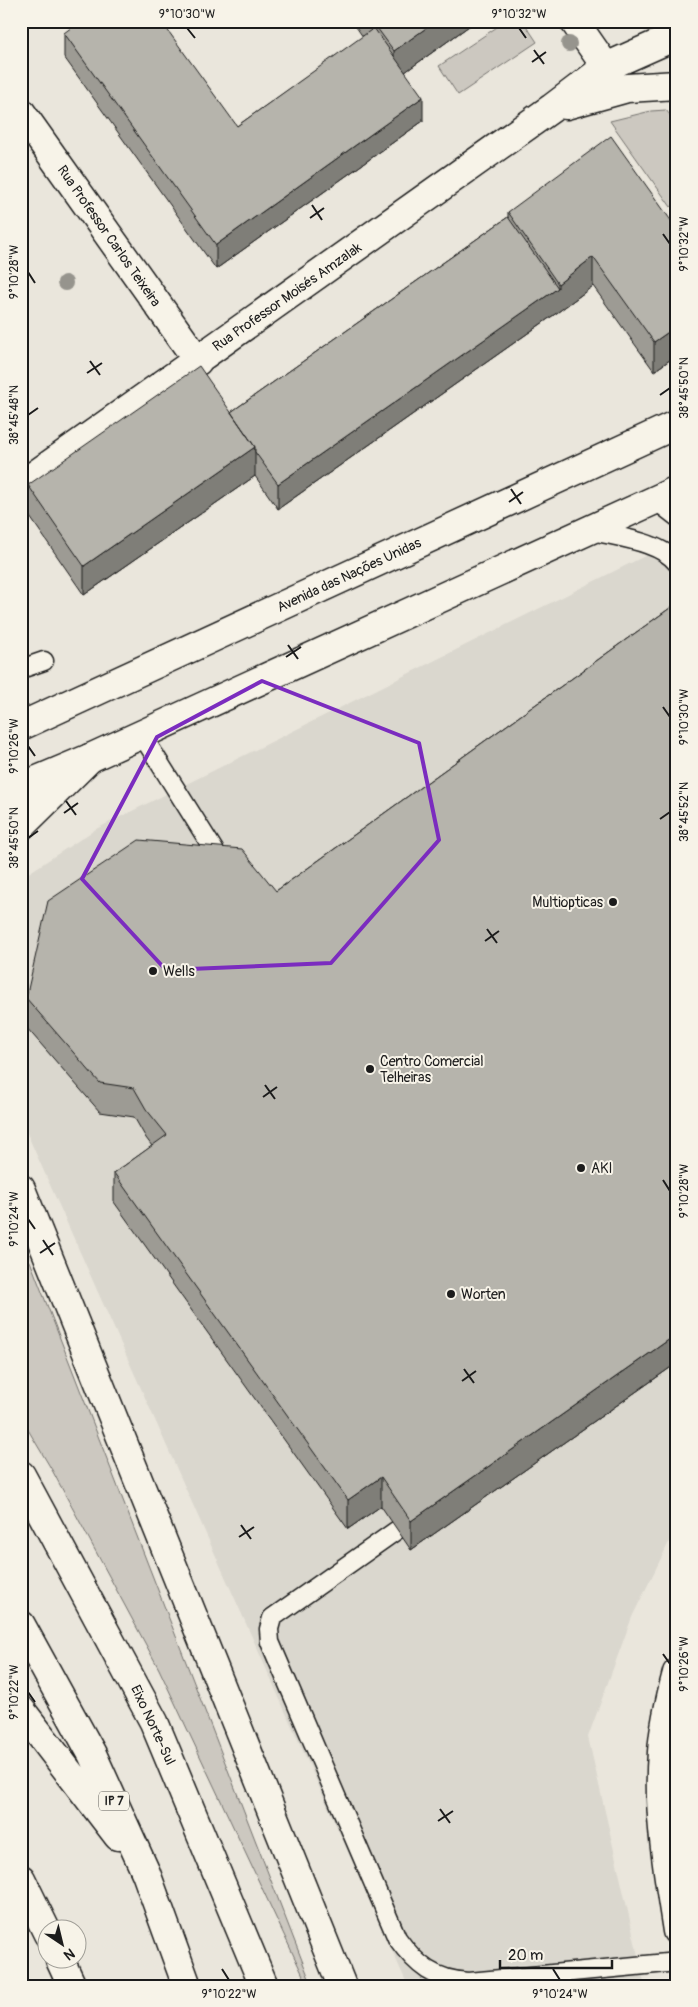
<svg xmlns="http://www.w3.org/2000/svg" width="698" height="2007" viewBox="0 0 698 2007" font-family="Pangolin,sans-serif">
<rect width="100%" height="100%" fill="#eae6dc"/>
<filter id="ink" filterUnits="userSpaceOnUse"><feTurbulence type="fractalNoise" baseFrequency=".02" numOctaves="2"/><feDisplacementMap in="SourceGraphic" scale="10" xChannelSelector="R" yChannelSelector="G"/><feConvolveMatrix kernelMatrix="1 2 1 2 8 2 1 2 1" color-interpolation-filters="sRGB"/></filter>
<g filter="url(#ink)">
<path fill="#dad7ce" d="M677,540V1526L632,1617L588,1737L645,1986H408L21,1120V878L96,829Z"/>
<path fill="#ccc8c0" stroke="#74726e" d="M506,21H523L537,42L458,95L439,66Z
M666,110L677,124V202L671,207L610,121L651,111Z
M21,1238L312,1986H308L159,1669L52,1470L21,1418Z"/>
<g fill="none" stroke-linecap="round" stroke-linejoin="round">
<defs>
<path id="service" d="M655,500L677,517
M589,530C615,537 660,541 677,563
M21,669L44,661
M142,735L224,866
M397,1530L272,1618L269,1629L270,1642L397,1938C417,1966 434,1980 469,1982L677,1962"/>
<path id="minor" d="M574,21L606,67
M566,105L627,88L677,85
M21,112L198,361
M21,485L552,108L606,67L669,39H677
M677,1673C670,1699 664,1725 662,1752C657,1812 668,1872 677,1931
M21,1879L48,1934
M60,1960L72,1986"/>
<path id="secondary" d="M21,726L677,424
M21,787L90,758L677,490"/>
<path id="trunk" d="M21,826L90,758
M21,1189L342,1986
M21,1475L154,1722L264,1986
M21,1625L92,1754L146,1873L187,1986
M21,1710L118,1836"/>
</defs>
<use href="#service" stroke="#1c1c1c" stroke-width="21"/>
<use href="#minor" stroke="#1c1c1c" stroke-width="31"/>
<use href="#secondary" stroke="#1c1c1c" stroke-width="31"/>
<use href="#trunk" stroke="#1c1c1c" stroke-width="31"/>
<use href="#service" stroke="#f7f3e8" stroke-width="18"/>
<use href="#minor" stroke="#f7f3e8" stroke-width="28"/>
<use href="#secondary" stroke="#f7f3e8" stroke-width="28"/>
<use href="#trunk" stroke="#f7f3e8" stroke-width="28"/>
</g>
<g fill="#96948d">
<circle cx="569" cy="44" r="8"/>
<circle cx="65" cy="283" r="8"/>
</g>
<path fill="#9d9b94" stroke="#1c1c1c" d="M352,21H476L405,72L423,121L216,269L64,57V33L237,126L363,37Z
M508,212L677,229V355L654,371L593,286L558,312L278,509L255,476L84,595L28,514V485L231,412L508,217Z
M677,603V1363L411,1550L381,1506L348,1529L114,1202V1173L152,1146L146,1138L134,1117L100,1112L26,1027V998L276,891Z"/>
<path fill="#7f7e78" stroke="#1c1c1c" d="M436,21H476L394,80V51Z
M423,97V121L216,269V245Z
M593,257V286L558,312L278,509V484L558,288V284Z
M677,326V355L654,371V342Z
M255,447V476L84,595V566Z
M677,1334V1363L411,1550V1521Z
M381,1477V1506L348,1529V1500Z"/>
<path fill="#b6b4ac" stroke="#1c1c1c" d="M80,21H161L237,126L374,28L423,97L216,245L64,33Z
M372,21H436L394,51Z
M611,136L677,229V326L654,342L593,257L558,284L508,212Z
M508,217L558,288L278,484L255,452V447L231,412Z
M199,366L255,447L84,566L28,485Z
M677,603V1334L411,1521L381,1477L348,1500L114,1173L167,1135L146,1109L134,1088L100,1083L26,998L48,901L139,840L242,849L276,891Z"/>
</g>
<path fill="none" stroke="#7b2cbf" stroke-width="4" stroke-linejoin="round" d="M262,681L419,743L439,840L331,963L166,970L82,879L157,737Z"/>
<path fill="none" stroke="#1c1c1c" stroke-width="2" d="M187,28L195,38M519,28L526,38M534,50L544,64M532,62L546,52M312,205L322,220M310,218L324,208M663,234L670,244M28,272L35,283M90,361L100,375M87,373L102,363M660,395L670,388M28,415L38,408M511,489L521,504M509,502L523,492M288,645L298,659M286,657L301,647M663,707L670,717M28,746L35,756M66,801L76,815M64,813L78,803M660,819L670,812M28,838L38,831M487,929L497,943M485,941L499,931M265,1085L275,1099M263,1097L277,1087M663,1180L670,1191M28,1219L35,1229M43,1240L53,1255M40,1253L55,1243M464,1369L474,1383M462,1381L476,1371M241,1525L251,1539M239,1537L254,1527M663,1654L670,1664M28,1692L35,1702M440,1809L450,1823M438,1821L453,1811M222,1969L229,1980M553,1969L560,1980"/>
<g fill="#1c1c1c" stroke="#f7f3e8" stroke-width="2">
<circle cx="613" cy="902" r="5"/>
<circle cx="153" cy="971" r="5"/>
<circle cx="370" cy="1069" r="5"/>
<circle cx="581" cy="1168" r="5"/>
<circle cx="451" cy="1294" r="5"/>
</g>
<g text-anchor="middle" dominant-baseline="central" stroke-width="4" stroke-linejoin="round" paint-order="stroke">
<rect fill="#f7f3e8" stroke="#5e5c59" stroke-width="1" x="99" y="1791.5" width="30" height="19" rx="4"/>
<g font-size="12" font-weight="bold" fill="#1c1c1c">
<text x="114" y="1801">IP 7</text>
</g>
<g font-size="14" fill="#1c1c1c" stroke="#f7f3e8">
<text transform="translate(109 236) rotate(55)">Rua Professor Carlos Teixeira</text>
<text transform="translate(287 297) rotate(-35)">Rua Professor Moisés Amzalak</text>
<text transform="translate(349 575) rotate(-25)">Avenida das Nações Unidas</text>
<text transform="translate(153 1725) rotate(65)">Eixo Norte-Sul</text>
</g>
<g font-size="14" fill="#1c1c1c" stroke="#f7f3e8" text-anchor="start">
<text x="603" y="902" text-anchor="end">Multiopticas</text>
<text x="163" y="971">Wells</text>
<text x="380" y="1061">Centro Comercial<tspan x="380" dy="16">Telheiras</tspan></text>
<text x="591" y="1168">AKI</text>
<text x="461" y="1294">Worten</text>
</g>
</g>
<rect width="698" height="2007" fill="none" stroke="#f7f3e8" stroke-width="55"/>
<g transform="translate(62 1944) rotate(145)"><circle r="24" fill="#f7f3e8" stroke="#9f9d96"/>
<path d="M0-4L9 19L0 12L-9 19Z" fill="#1c1c1c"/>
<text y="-8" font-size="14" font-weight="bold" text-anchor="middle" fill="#1c1c1c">N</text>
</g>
<path d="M500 1960v8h112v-8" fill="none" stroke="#1c1c1c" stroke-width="2.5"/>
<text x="508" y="1960" font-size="15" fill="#1c1c1c" stroke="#f7f3e8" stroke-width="4" paint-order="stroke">20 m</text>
<rect x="28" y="28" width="642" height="1952" fill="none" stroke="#1c1c1c" stroke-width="2"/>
<g font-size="12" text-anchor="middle" fill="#1c1c1c">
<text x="187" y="18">9°10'30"W</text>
<text x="519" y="18">9°10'32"W</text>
<text transform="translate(684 244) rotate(-90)" y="4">9°10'32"W</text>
<text transform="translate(14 272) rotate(-90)" y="4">9°10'28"W</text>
<text transform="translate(684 388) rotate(-90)" y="4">38°45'50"N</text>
<text transform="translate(14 415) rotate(-90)" y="4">38°45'48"N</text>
<text transform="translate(684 717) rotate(-90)" y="4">9°10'30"W</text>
<text transform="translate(14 746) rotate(-90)" y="4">9°10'26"W</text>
<text transform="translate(684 812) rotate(-90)" y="4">38°45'52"N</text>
<text transform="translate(14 838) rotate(-90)" y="4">38°45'50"N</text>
<text transform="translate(684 1191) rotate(-90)" y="4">9°10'28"W</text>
<text transform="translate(14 1219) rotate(-90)" y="4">9°10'24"W</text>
<text transform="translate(684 1664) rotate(-90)" y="4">9°10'26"W</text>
<text transform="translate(14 1692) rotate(-90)" y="4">9°10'22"W</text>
<text x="229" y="1998">9°10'22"W</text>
<text x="560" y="1998">9°10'24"W</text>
</g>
</svg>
